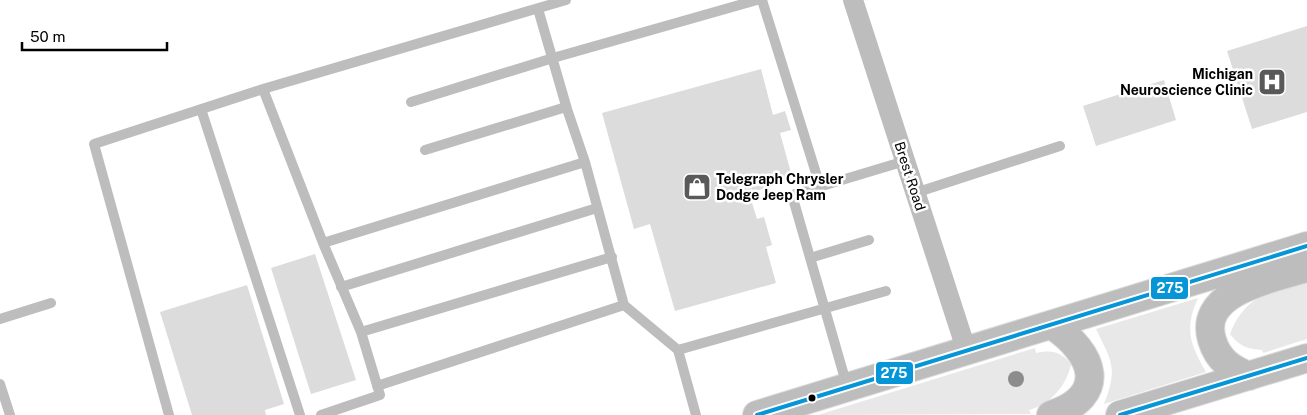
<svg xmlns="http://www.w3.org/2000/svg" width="1307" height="415" viewBox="0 0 1307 415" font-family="'Public Sans',sans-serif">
<rect width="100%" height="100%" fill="#fff"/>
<path fill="#e8e8e8" d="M1307,275V339L1263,353L1262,350C1247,349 1239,346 1230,334C1244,296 1273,290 1307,275Z
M1198,298C1184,329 1190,344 1206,372L1104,404C1118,368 1112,362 1096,329Z
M1035,348L1036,353C1052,350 1060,351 1071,364C1067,385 1051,404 1029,410L1031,414L818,415Z"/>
<path fill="#dcdcdc" d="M1307,26V112L1252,129L1227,51Z
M761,69L773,115L785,111L791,130L780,133L793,180L749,193L757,219L764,217L772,245L766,247L776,283L675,311L650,224L634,229L602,113Z
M1164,80L1176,120L1096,146L1083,106Z
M315,254L356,380L311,394L271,268Z
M247,285L284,404L265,410L266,415H192L160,312Z"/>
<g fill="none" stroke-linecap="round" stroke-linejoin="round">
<defs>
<path id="primary" d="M1249,376C1231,369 1218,360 1212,340C1197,291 1274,278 1307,268
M757,415L1307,246
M1051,415C1110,395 1094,353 1052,325
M1120,415L1307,358"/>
</defs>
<use href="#primary" stroke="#dbdbdb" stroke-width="30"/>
<path stroke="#bdbdbd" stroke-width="10" d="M762,0L820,186
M538,9L567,109L585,162L624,305L678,350
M263,89L323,243L361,332L380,395L321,415
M411,102L553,58L757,0
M201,109L300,415
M425,150L566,107
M915,193L1060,146
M323,243L585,162
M810,258L869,240
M341,287L597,208
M0,319L51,303
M361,332L612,257
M0,384L10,415
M377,386L624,305
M847,386L792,195L905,161
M169,415L94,144L263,89L566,0
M696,415L678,350L886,291"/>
<path stroke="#bdbdbd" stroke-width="20" d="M853,0L967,352"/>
<use href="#primary" stroke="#bdbdbd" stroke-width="28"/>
<defs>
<path id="bus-1" d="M757,415L1307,246
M1120,415L1307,358"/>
</defs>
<use href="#bus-1" stroke="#fff" stroke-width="8"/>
<use href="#bus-1" stroke="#0696d7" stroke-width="4"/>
</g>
<circle fill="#8c8c8c" cx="1016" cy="379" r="8"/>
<defs>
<symbol id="hospital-square" viewBox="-11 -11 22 22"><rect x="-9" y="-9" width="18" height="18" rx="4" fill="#595959" stroke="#fff"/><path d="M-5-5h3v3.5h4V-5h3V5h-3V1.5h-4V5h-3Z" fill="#fff"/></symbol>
<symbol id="shop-square" viewBox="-11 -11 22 22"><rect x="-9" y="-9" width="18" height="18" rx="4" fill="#595959" stroke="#fff"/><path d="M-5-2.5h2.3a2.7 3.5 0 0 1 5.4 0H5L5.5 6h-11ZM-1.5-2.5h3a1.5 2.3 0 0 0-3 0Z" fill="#fff"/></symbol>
</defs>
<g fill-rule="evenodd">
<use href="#hospital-square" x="1256" y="66" width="32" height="32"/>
<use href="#shop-square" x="681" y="171" width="32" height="32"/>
</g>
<circle fill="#000" stroke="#fff" stroke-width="2" cx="812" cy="398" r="4.5"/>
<g text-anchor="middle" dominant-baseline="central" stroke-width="5" stroke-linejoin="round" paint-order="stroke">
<g font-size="14" font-weight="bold" fill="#000" stroke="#fff" text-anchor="end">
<text x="1253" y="74">Michigan<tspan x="1253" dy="16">Neuroscience Clinic</tspan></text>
<text x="716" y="179" text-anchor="start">Telegraph Chrysler<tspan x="716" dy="16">Dodge Jeep Ram</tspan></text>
</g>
<g font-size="14" fill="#000" stroke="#fff">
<text transform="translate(910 176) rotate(72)">Brest Road</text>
</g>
</g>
<g stroke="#fff" stroke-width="2">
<rect x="1150" y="276" width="39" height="24" rx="5" fill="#0696d7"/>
<rect x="875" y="361" width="39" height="24" rx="5" fill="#0696d7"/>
</g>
<g font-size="14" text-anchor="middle" font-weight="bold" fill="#fff">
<text x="1170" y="293">275</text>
<text x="894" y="378">275</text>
</g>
<path d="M22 42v8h145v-8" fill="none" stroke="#000000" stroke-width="2.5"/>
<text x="30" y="42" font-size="15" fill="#000000" stroke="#ffffff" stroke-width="4" paint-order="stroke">50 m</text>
</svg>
